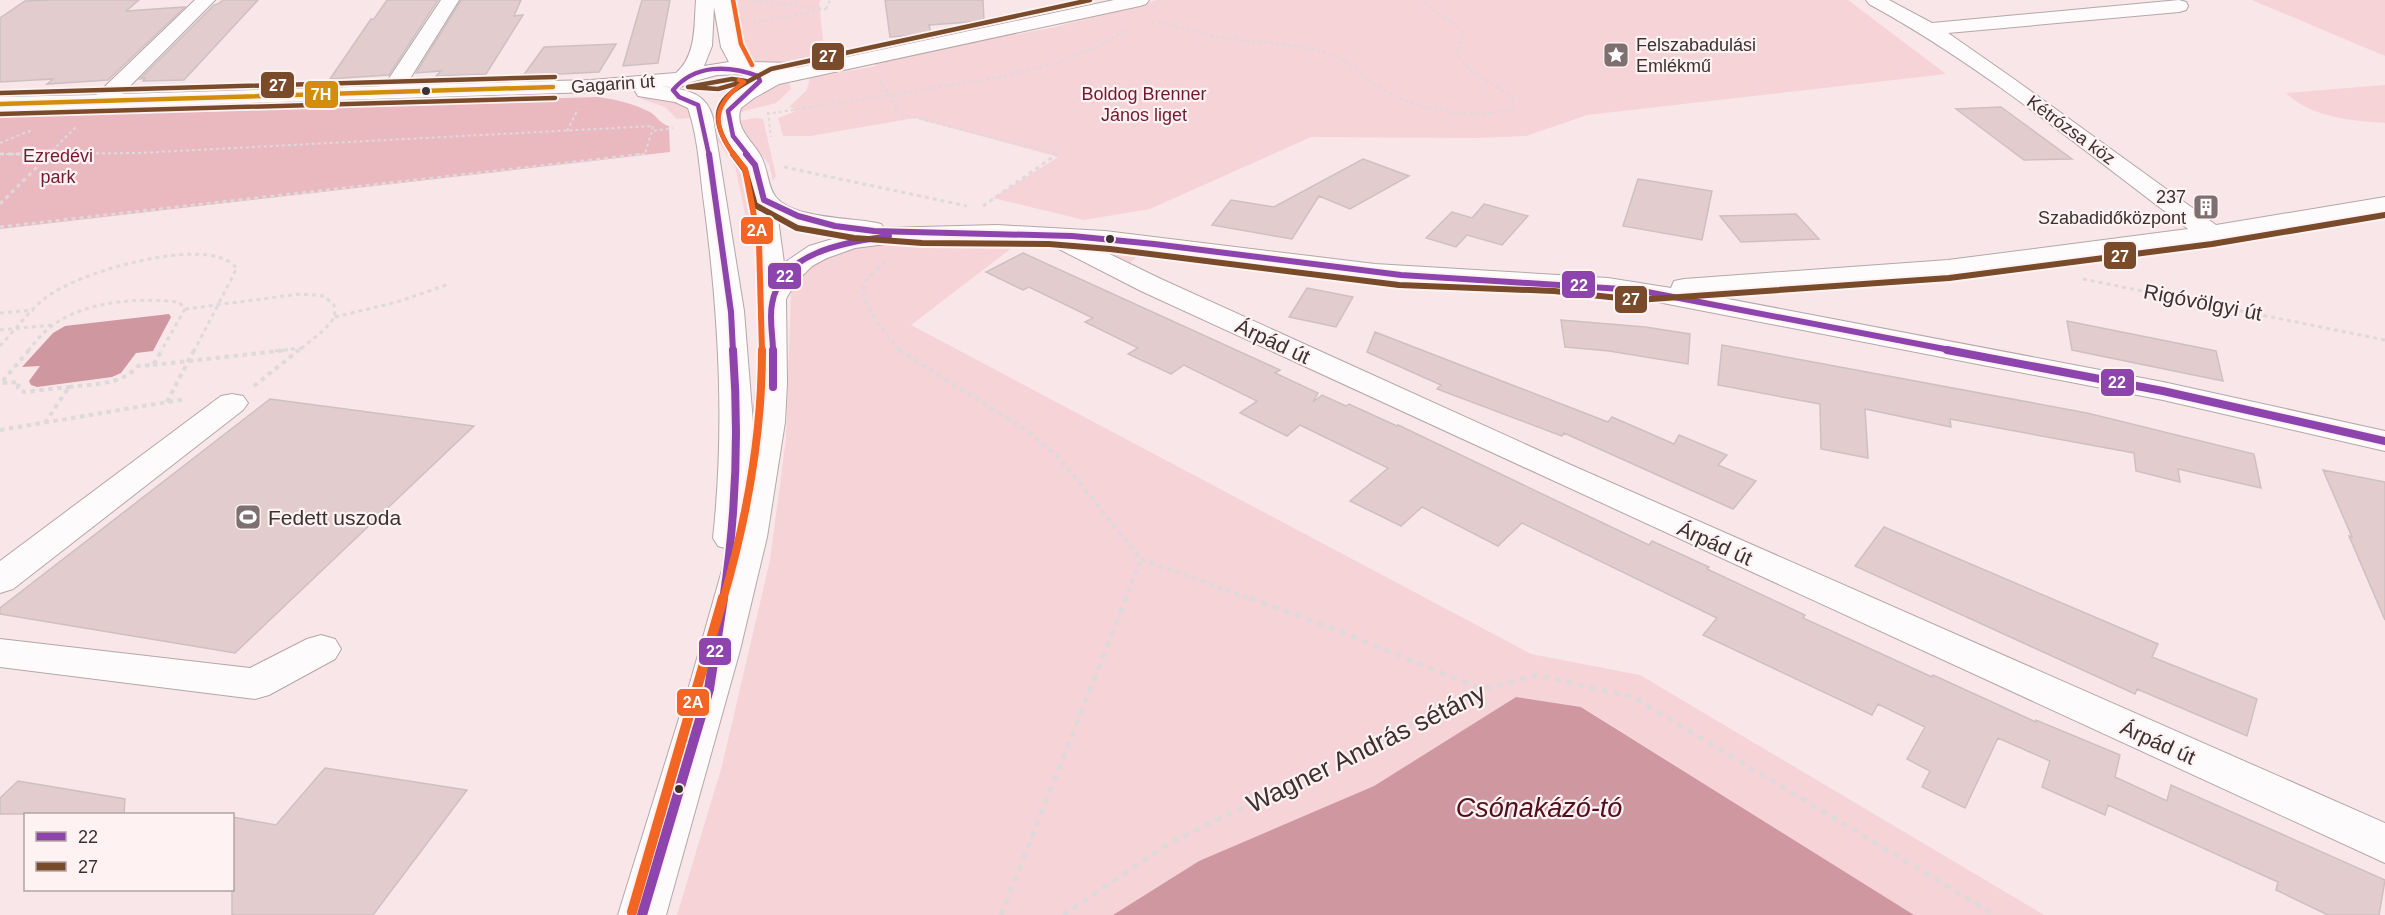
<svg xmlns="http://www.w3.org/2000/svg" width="2385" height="915" viewBox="0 0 2385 915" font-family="Arial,sans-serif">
<rect width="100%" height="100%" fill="#f8e6e9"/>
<path fill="#f6d3d7" d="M735,0H821L819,3L824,48L799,64L758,68L748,56Z
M1157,0H1848L1946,74L1587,115L1526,136L1477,138L1311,137L1150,209L1084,220L993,198L1058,157L915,118L810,136H783L778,118L794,112L793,108L789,107L807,90L810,78L876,66L873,62L1055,27Z
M2252,0H2385V56Z
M788,79L791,89L776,103L737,113C749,98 769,86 788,79Z
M2385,85V123C2352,121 2310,117 2286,93Z
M641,95L664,98L688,106L692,118L677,119L665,107L641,99Z
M755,118L763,119L776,176L773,181L769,164L742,132L739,121Z
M722,123L726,143L743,169L753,220L751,223H747L735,166L718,141L716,124Z
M922,240L1021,241L911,325L1531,654L1640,675L2044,915H1914L1582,707L1516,697L1374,786L1199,861L1113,915H677L722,766L770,560L786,439L791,290C808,244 882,244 922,240Z
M1088,245L1140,250L1143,251L1130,263H1127Z"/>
<path fill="#eab9c0" d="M598,97C614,99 635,104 650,112C657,116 660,124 669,126L670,152L0,229V113Z"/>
<path fill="#cf97a0" d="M169,314L171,317L153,351L136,353L121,373L112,377L37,387L31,385L29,381L40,366L22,367L53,333L65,326Z
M1516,697L1581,707L1914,915H1113L1199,861L1374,786Z"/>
<path fill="#e2ccce" stroke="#cec0c2" stroke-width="1.5" d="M49,0H139L126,11L185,7L108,80L47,84L53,79L0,82V18L25,1Z
M223,0H258L184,80L143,81L145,78L140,79L214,5L218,4Z
M387,0H438L389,75L330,79L371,19H374Z
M461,0H521L514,16L523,15L486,74L436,76L441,71L416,73Z
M642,0H670L658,63L623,66Z
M885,0H983L984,21L929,25L931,34L890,37Z
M616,44L599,72L523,76L544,47Z
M2001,107L2072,159L2024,160L1956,109Z
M1363,159L1409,176L1350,209L1319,196L1292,239L1212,225L1231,200L1274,207Z
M1638,179L1712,191L1702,240L1623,226Z
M1484,204L1528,216L1502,245L1467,235L1456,247L1426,238L1452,212L1472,218Z
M1796,214L1819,239L1741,242L1720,216Z
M1023,253L1280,370L1275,373L1318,393L1313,402L1322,395L1346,406L1349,404L1397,426L1398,425L1649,545L1652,541L1709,567L1707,569L1805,615L1803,618L1932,677L1933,675L2036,722V720L2120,755L2115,777L2167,801L2171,785L2385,880L2379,915H2328L2276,890L2278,882L2108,805L2105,815L2042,787L2050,761L1998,738L1965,808L1922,787L1930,771L1907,759L1925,727L1878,704L1872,715L1703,635L1717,618L1522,523L1498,546L1422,507L1401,526L1350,501L1388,468L1300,425L1287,436L1240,413L1257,401L1184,365L1171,374L1128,354L1138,348L1085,322L1093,318L1029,287L1023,290L986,272Z
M1307,288L1353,297L1336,327L1289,317Z
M1561,320L1645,327L1690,334L1688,364L1609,351L1565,347Z
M2067,321L2216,351L2223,381L2072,350Z
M1375,332L1608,422L1612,417L1674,444L1679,435L1727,455L1718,465L1756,481L1733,509L1564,433L1562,436L1437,389L1441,385L1367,352Z
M1722,345L2087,413L2254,454L2261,488L2178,469L2180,482L2136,471L2134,453L1950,419L1951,427L1865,409L1868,458L1821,449L1820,404L1718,385Z
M270,399L474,426L235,653L0,614V608Z
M2323,470L2385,482V620L2349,536L2352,537Z
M1884,527L2158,644L2152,657L2257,699L2247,736L2137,689L2135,694L1855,566Z
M325,768L467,790L373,915H232V817L276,825Z
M18,781L125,799L124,814H0V798Z"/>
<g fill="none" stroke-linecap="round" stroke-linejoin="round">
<defs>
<path id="minor" d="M195,0H215L122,94L384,86L441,0H459L406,85L591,80L676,73C697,55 694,24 696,0H731L741,47L749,62L793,63L796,68L1114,0H1149L1146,4L1140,6L779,84L754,98L741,108C734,126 750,139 759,153C768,166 767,185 775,196C793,220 855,217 881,224L884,228L997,225L1105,231L1375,264L1608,278L1671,288L1674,281L1684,279L1948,260L2188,229C2084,151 1983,66 1869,4L1866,0H1889L1932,23L2179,0L2186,2L2188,6L2186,10L2179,12L1948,33L2014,79L2216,225L2385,197V211L2211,242L1948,276L1702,294L2163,382L2385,431V451L2163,400L1637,298C1551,288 1464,289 1378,281C1283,271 1189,253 1093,246L1161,279L1571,465L2385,823V863L1141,291L1055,247L1052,243L932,241L893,243L855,248L827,258L812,266L800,278L790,292L786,299L787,383L785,422L767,537L740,650L666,915H618L690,683L728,549L718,546L713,538C725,428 719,320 705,211C700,177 699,140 688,108L675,102L638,96L635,91L637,88L591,92L0,111V97L96,95ZM714,7L721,47L729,62L704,66L712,46ZM750,74H769C753,78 720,94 717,114C714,134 733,146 741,161C745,169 746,179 748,188C763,264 761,346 753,423L744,311L713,118C706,91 685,90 661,86L678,88L691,82L717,75ZM778,219L812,229L846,235L809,246L784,263Z
M232,394L243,396L248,403L243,410L13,589L0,593V561L221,396Z
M321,635L335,639L341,649L335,659L269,695L255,699L0,667V639L250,668L307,639Z"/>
</defs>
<use href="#minor" stroke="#b4a7a9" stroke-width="2"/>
<path stroke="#ded9da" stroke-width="2" stroke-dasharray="3 3" stroke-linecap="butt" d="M753,0L823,9
M826,9L830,0
M1152,22C1175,24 1196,33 1219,37C1254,43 1292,42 1327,53C1346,59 1360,74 1376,85C1414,110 1468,120 1512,109L1514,98L1472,71L1456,56L1463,30L1420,0
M753,23L826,9
M880,79L900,114L1058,154L1056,155
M768,112L771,137
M767,114L990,79L1061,62L1100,45L1128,29
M567,131L578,109
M0,143L32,130
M0,154L139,153L653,126L652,131
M48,155L76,127
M635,155L645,154L652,131L673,128"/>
<path stroke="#ded9da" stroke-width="3" stroke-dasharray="4 4" stroke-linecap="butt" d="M0,154H52
M784,167L967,206
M0,204L50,154
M983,206L1057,154
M0,227L645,154
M885,262C879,268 869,275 865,282C854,300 890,337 900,351
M2083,279L2385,340
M185,309L300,294L324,296L334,305L335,317L324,330L298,351
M0,313L34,310
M335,317L397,302L449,284
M0,330L52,325
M0,346C14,331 28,312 44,299C75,273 188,241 226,260C230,262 234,265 237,268L194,351
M28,351C35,342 43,332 53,325C88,300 139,298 179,302L185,309L161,351
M275,351L302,348"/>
<path stroke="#ded9da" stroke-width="4" stroke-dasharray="4.5 4.5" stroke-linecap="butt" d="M29,350L1,383L19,382L18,388L24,392L69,387
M899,350L1026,430L1059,458L1141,559L1254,600
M153,365L288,350
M254,386L299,350
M69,387C92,384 122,385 138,366L153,365L162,350
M167,402L194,350
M45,423L69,387
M0,430L186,399
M1125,600L1141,559"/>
<path stroke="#ded9da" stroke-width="4.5" stroke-dasharray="6 6" stroke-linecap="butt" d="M1250,598L1329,627L1482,689
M1001,915L1126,598
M1063,915L1168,844L1483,689L1536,675L1633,697L1995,915"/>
<use href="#minor" fill="#fefbfc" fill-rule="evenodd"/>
<defs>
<path id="bus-1-far3" d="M709,155L698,105L679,97L673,90C695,64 728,65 758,76L760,81L728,111L733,136L748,155"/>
<path id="bus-1-far2" d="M709,154L731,312L733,351
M746,154L755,165L764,200L798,216L835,226L874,231L1072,236L1154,244L1401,275L1637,290L1955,351
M773,351C773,336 769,319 772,304C781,251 845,243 889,236"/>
<path id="bus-1-far1" d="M1947,350L2163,391L2385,441
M773,387V350
M723,600C736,517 739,433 733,350"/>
<path id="bus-1" d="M642,915L709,689L723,598"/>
<path id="bus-2-far1" d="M732,79L746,81L718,89L688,87Z
M0,93L555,77
M0,114L555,98
M734,155C697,104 729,92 771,69L1090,0"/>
<path id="bus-2" d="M733,154L745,170L755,205L797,228L854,238L922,243L1049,244L1110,249L1399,285L1554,291L1637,300L1949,278L2212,244L2385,215"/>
<path id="bus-3-far3" d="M733,0L741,44L752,65
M734,155C711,124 713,105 744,82L739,80"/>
<path id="bus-3-far2" d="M733,154L745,169L759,242L762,351"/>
<path id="bus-3-far1" d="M723,600C747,518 762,435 762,350"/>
<path id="bus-3" d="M632,912L723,598"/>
<path id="bus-4" d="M0,104L553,87"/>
</defs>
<use href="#bus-1-far3" stroke="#fff2f3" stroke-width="8"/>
<use href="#bus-1-far2" stroke="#fff2f3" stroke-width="10"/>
<use href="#bus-1-far1" stroke="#fff2f3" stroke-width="12"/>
<use href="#bus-1" stroke="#fff2f3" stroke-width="14"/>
<use href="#bus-2-far1" stroke="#fff2f3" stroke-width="8"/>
<use href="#bus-2" stroke="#fff2f3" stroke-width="10"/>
<use href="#bus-3-far3" stroke="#fff2f3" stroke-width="8"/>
<use href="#bus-3-far2" stroke="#fff2f3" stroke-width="10"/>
<use href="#bus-3-far1" stroke="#fff2f3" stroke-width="12"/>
<use href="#bus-3" stroke="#fff2f3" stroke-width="14"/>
<use href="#bus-4" stroke="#fff2f3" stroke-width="8"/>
<use href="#bus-1-far3" stroke="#8e44ad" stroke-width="4.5"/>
<use href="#bus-1-far2" stroke="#8e44ad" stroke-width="6"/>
<use href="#bus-1-far1" stroke="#8e44ad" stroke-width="8"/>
<use href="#bus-1" stroke="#8e44ad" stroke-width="10"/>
<use href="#bus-2-far1" stroke="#7a4b2a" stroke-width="4.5"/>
<use href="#bus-2" stroke="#7a4b2a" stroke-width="6"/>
<use href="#bus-3-far3" stroke="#f26522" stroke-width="4.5"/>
<use href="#bus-3-far2" stroke="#f26522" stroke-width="6"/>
<use href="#bus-3-far1" stroke="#f26522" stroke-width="8"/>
<use href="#bus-3" stroke="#f26522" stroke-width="10"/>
<use href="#bus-4" stroke="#d28e0a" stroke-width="4.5"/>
</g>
<defs>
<symbol id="sight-square" viewBox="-11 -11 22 22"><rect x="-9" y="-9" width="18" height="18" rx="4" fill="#7e7071" stroke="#fff2f3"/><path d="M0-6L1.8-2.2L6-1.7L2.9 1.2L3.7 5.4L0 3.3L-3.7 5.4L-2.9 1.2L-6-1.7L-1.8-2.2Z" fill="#fff"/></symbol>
<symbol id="building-square" viewBox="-11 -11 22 22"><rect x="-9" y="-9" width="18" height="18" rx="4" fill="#7e7071" stroke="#fff2f3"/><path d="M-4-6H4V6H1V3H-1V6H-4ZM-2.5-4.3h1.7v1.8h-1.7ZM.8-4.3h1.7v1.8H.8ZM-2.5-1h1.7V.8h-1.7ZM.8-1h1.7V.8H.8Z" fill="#fff"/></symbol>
<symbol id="stadium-square" viewBox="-11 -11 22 22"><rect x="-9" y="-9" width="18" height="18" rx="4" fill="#7e7071" stroke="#fff2f3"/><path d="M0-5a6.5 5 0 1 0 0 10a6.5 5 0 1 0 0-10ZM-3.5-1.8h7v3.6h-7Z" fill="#fff"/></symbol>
</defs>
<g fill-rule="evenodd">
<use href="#sight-square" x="1601" y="40" width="30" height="30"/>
<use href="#building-square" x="2191" y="192" width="30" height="30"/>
<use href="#stadium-square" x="233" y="502" width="30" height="30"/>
</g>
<g fill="#3c3031" stroke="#fff2f3" stroke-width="2">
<circle cx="426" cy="91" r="5"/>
<circle cx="1110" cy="239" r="5"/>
<circle cx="679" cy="789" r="5"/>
</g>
<g text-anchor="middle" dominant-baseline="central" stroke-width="4.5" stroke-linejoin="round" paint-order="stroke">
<g font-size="18" fill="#3c3031" stroke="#fff2f3" text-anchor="start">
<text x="1636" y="45">Felszabadulási<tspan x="1636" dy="21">Emlékmű</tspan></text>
<text x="2186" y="197" text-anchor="end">237<tspan x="2186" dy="21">Szabadidőközpont</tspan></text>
</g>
<g font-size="18" fill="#3c3031" stroke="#fff2f3">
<text transform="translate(613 84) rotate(-4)">Gagarin út</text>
<text transform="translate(2071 130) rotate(36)">Kétrózsa köz</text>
</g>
<g font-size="18" fill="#701930" stroke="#fff2f3">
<text x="1144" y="94">Boldog Brenner<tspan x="1144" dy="21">János liget</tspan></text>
<text x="58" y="156">Ezredévi<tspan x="58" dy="21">park</tspan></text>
</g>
<g font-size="21" fill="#3c3031" stroke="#fff2f3">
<text transform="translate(2203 302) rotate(11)">Rigóvölgyi út</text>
<text transform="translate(1273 341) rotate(25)">Árpád út</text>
<text transform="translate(1715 543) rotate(24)">Árpád út</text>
<text transform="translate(2158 742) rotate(24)">Árpád út</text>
</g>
<g font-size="21" fill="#3c3031" stroke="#fff2f3" text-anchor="start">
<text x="268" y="517">Fedett uszoda</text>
</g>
<g font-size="26" fill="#3c3031" stroke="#fff2f3">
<text transform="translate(1366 748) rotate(-26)">Wagner András sétány</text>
</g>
<g font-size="27" font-style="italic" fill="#500e1f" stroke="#fff2f3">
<text x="1539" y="808">Csónakázó-tó</text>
</g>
</g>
<g stroke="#fff2f3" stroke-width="2">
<rect x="811" y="42" width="34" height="29" rx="6" fill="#7a4b2a"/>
<rect x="260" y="71" width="35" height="28" rx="6" fill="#7a4b2a"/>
<rect x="304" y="80" width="35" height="29" rx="6" fill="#d28e0a"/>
<rect x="740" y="216" width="34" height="29" rx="6" fill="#f26522"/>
<rect x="2103" y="241" width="34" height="29" rx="6" fill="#7a4b2a"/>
<rect x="767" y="262" width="35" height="28" rx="6" fill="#8e44ad"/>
<rect x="1561" y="270" width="35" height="29" rx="6" fill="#8e44ad"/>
<rect x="1614" y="285" width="34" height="29" rx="6" fill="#7a4b2a"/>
<rect x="2100" y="368" width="35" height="29" rx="6" fill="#8e44ad"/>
<rect x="698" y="637" width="34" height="29" rx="6" fill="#8e44ad"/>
<rect x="676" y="688" width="34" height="29" rx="6" fill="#f26522"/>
</g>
<g font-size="16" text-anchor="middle" font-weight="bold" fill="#fff">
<text x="828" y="62">27</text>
<text x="278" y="91">27</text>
<text x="321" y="100">7H</text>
<text x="757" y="236">2A</text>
<text x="2120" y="262">27</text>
<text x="785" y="282">22</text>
<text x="1579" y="291">22</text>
<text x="1631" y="305">27</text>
<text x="2117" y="388">22</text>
<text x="715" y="657">22</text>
<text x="693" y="708">2A</text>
</g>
<rect x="24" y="813" width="210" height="78" fill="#fff2f3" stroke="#b1a4a5" stroke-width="1.5"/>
<rect x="36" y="832" width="30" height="9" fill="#8e44ad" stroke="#b1a4a5" stroke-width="1.5"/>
<text x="78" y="843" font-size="18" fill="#3c3031">22</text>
<rect x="36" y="862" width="30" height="9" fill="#7a4b2a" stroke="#b1a4a5" stroke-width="1.5"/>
<text x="78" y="873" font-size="18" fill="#3c3031">27</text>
</svg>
